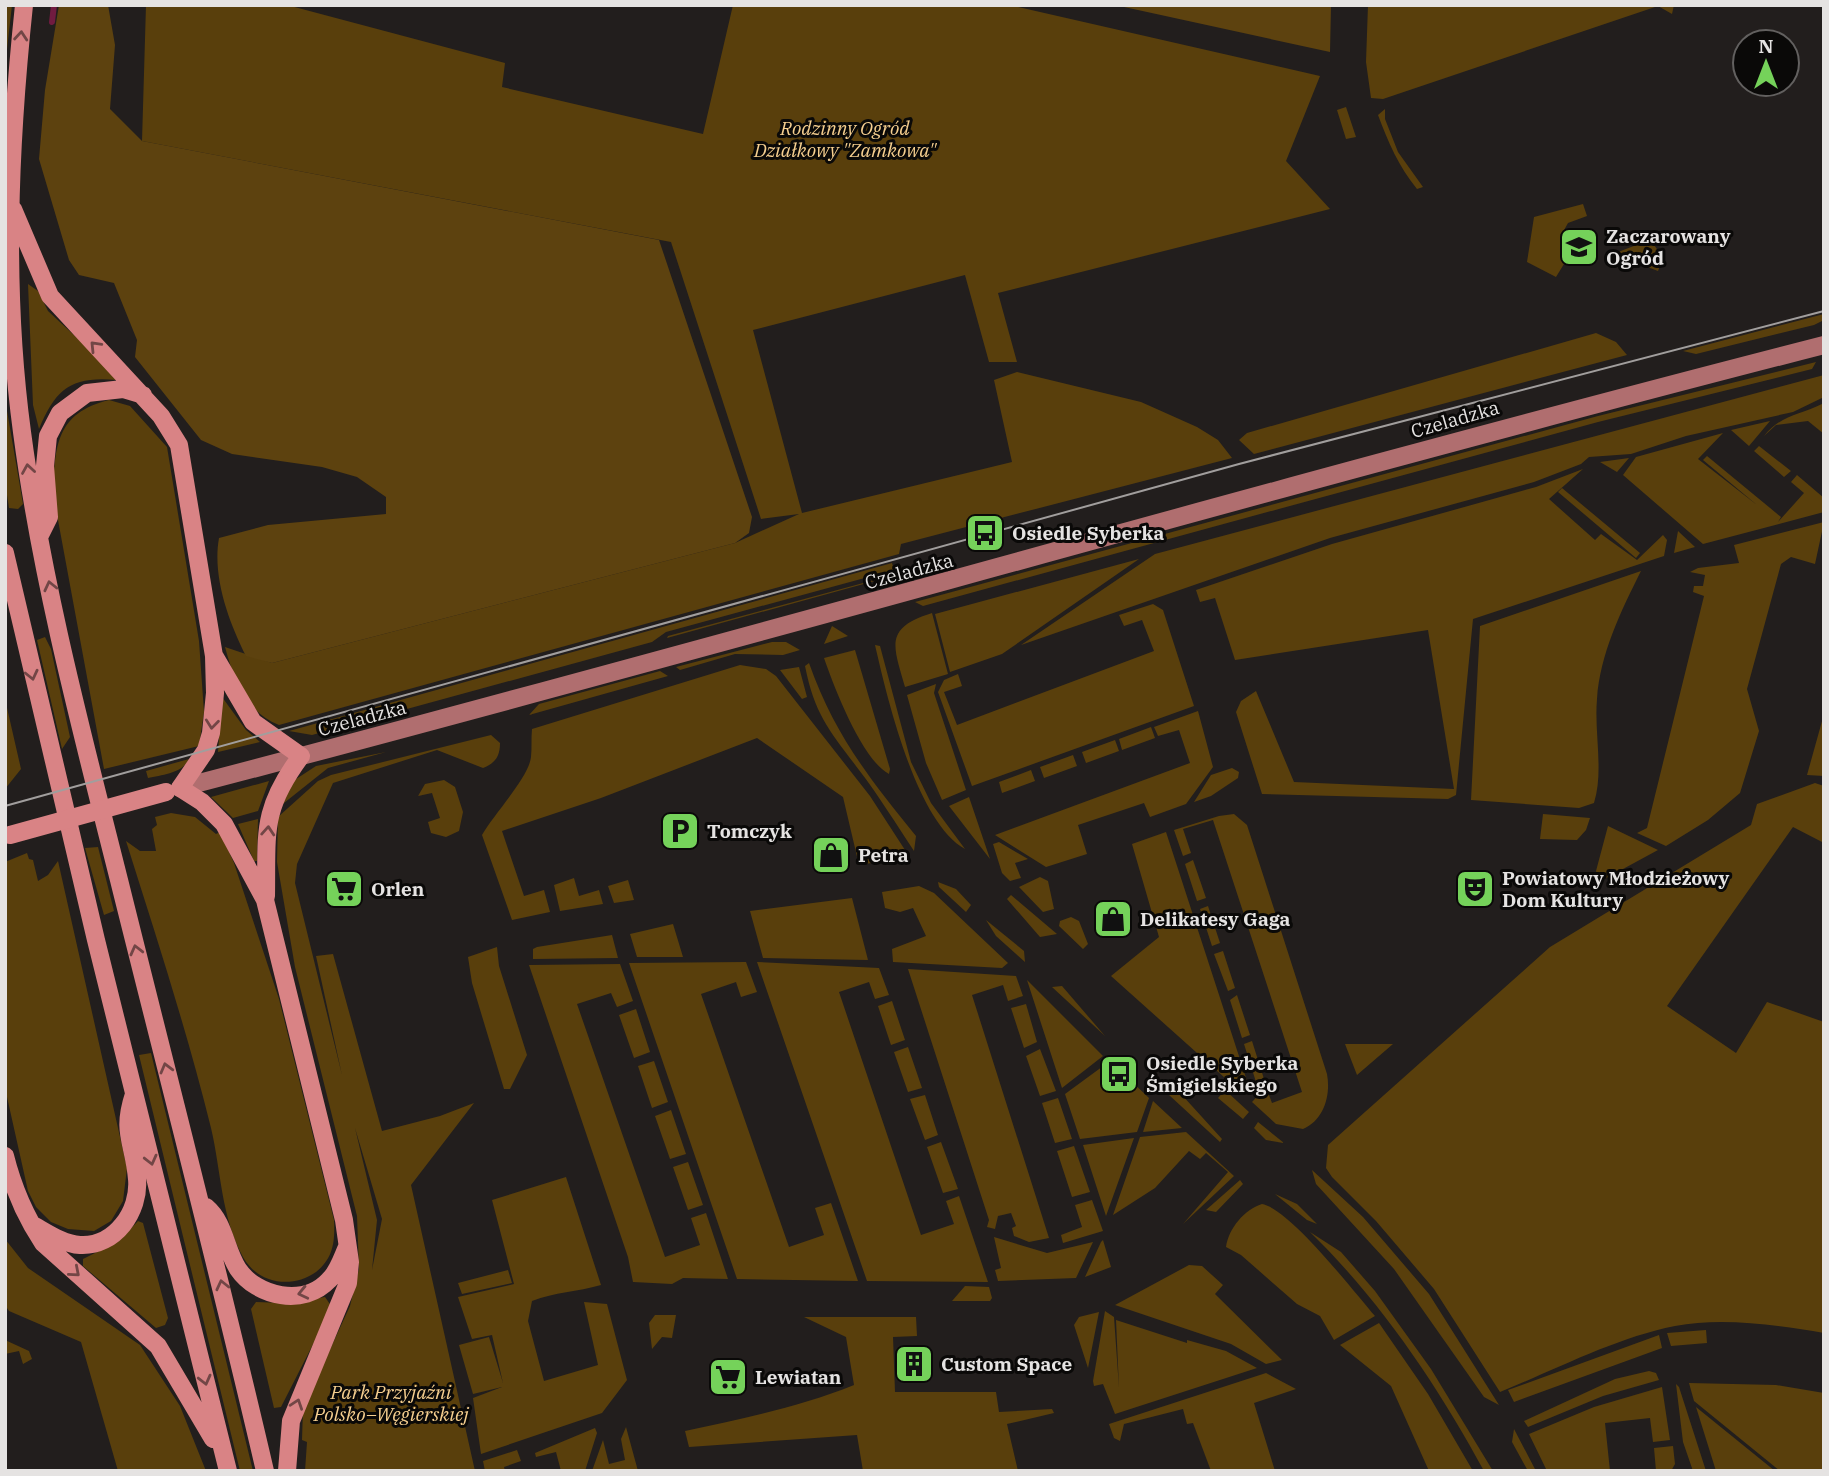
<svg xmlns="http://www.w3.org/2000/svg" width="1829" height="1476" viewBox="0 0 1829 1476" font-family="'IBM Plex Serif',serif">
<rect width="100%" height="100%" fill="#221e1d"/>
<path fill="#593f0c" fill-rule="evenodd" d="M5,5H12L5,67Z
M146,5H287L505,63L502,87L703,134L733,5H1009L1320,76L1286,161L1330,209L998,293L1017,362H989L965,275L753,330L802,513L1012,462L994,380L1017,372L1141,402L1197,427L1218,440L1232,458L901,544L899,554L279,725C245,711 234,680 225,647L272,663L735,543L799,514L761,519L671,242L142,141Z
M1368,5H1674L1672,14L1658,6L1383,99L1371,98L1366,62Z
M1346,107L1356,137L1346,139L1337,110Z
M1385,109V119L1398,152L1423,187L1417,189C1399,167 1388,142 1378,115Z
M1583,204L1587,216L1568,223L1563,232L1572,251L1556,277L1527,262L1534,217Z
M1648,236L1663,258L1658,271L1613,254L1644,242Z
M28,284L38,291L48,311L119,377L117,380C72,376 56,388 39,429L33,405Z
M1824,314V320L1814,325L1696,354L1683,351Z
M1596,333L1616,342L1627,355L1254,454L1239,440L1247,433Z
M1816,362L1812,369L1598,422L923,606L915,602L1598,416Z
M1824,375V397L1793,412L1686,436L1631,454L1589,457L1581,464L1534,482L1330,538L1021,645L1155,554Z
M5,399L23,504L18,509L9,508L5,482Z
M109,400L130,406L167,447L199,641L204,712L199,746L104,769L53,493C55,446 56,413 109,400Z
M1824,403V434L1808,421L1776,425L1764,436C1782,414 1798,416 1824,403Z
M1770,421L1749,446L1731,430Z
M1723,433L1698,459L1757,505L1703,460L1707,456L1781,517L1778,522L1804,493L1791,482L1797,475L1824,498V512L1703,544L1623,475L1636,457Z
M1759,446L1791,471L1784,477L1754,451Z
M1629,458L1617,472L1600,462Z
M1583,469L1549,499L1595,540L1601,534L1637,560L1663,535L1667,540L1664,556L1473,619L1456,795L1448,799L1262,794L1236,712L1241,701L1256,691L1294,782L1454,789L1428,630L1235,660L1215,598L1200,602L1196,590L1332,544L1536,487Z
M1562,488L1640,553L1636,558L1558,492Z
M1824,522L1815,564L1791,557L1781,564L1747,689L1759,731L1740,793L1708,820L1666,846L1637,833L1647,828L1704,596L1693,592L1694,586H1703L1705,575L1690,572L1698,568L1739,563L1734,545Z
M1678,531L1695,547L1674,553Z
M1139,559L1002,654L950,672L935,614Z
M892,563L894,570L666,632L652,642L312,735L289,731Z
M1641,571C1621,611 1600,654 1597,699C1594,733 1604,771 1594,803L1579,808L1471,800L1480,626Z
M889,576V577L667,638L668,636Z
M1153,604L1163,610L1194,706L972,786L938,692L944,680L958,674L962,686L944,692L957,725L1154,651L1142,620L1124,626L1119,615Z
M932,613L948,674L905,687C893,645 884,628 932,613Z
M832,626L848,636L824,644Z
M45,637L51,649L70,737L62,749L37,640Z
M772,642H786L800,650L783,655L735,654L680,670L676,667Z
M875,645L880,646L911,762L931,803L965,849C916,822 887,697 875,645Z
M855,650L890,769L889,774C862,760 834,687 824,658Z
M809,663C834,734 869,778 916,836L914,851C896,824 879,796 859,770C830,731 815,716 805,666Z
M740,665L766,669L776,676L870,796L905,850L896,859L859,865L843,797L757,738L601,798L502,831L524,896L544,890L550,912L512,920L482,835C494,814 529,777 531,757C532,748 531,738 532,729Z
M799,667L807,697L802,699L780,670Z
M660,671L668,676L529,715L539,704Z
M936,684L934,693L966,790L942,800L926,763L907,695Z
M222,697L246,730L260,742L218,752Z
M5,699L21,769L5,789Z
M1198,711L1213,767L1186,804L1150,817L1144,803L1078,825L1087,854L1046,867L995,835L1190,763L1179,730L1158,736L1154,727Z
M1824,714V776L1807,775Z
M1151,727L1155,738L1122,750L1119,739Z
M491,735L500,743C500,757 495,763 483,768L437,750L333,783L297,864L295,883L342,1075L316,956L333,954L382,1131L440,1116L474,1103L411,1185L475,1471H305L307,1442L302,1440L303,1408L350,1306L359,1269L357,1216L295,967L277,862L278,817L318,781L331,775ZM355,1128L382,1219L372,1270L377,1220Z
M1115,740L1119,751L1086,763L1082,752Z
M386,752L328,768L279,807L290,783L316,766Z
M1073,755L1077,766L1044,778L1040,767Z
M189,759C183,773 162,775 148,778L146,771Z
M1232,768L1239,772L1238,778L1211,796L1194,802L1211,775Z
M1031,770L1035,781L1002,793L999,782Z
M444,780L455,787L463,812L459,831L446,837L431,833L428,822L440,818L432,793L418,796L425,784Z
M269,781L258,811L233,818L211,797Z
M1815,783L1824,786V843L1793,827L1667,1006L1736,1053L1767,1002L1824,1022V1333C1777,1325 1722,1317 1675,1326C1615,1338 1557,1369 1500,1392L1434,1289L1376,1221L1332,1177L1326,1168L1328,1145L1550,947L1751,825L1757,804Z
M969,797L990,859L949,806Z
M171,813L195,817L216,834L220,832L234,863L279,999L334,1220C335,1240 334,1258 316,1272C292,1289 258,1284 243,1257C221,1218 221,1170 211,1128C187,1031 156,936 126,841L140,851H156L152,829L157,825L155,817Z
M1234,814L1247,825L1327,1074C1331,1095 1324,1120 1303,1129L1276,1124L1252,1102L1266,1087L1272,1103L1302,1092L1213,820L1183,829L1191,853L1183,856L1174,830L1219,816Z
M1543,814L1590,818L1586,830L1577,840L1540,839Z
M258,819L257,861H254L238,824Z
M1608,826L1658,850L1599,882L1596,871Z
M1166,832L1250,1090L1244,1095L1111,976L1159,937L1132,844Z
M999,842L1028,859L1015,863L1021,878L1010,881L1002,873L993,844Z
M98,847L114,911L104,915L85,848Z
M27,853L29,859L33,860L38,881L48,875L58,861L127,1168L123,1201L111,1221L94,1231L68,1229L51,1222L36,1207L28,1191L5,1088V862Z
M1193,860L1206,898L1197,901L1185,864Z
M1040,877L1048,881L1054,909L1043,912L1019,887Z
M574,878L579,896L599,890L603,904L560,911L554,885Z
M628,880L634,900L614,903L608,886Z
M938,882L956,889L971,905L966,912L939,887Z
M919,886L934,893L1008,963L1002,968L893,962L892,949L926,936L913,908L900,912L885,908L882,892Z
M1011,895L1057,934L1040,937L1007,899Z
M852,898L868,960L763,958L750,911Z
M1208,906L1220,943L1212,946L1200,909Z
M1071,917L1079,921L1088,944L1083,949L1059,926L1060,921Z
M986,920L1024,951L1025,962L996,936Z
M673,924L683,957H637L630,934Z
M612,935L618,958L533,959V949L537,947Z
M497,947L499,966L527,1055L510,1089H504L472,983L468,957Z
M1223,951L1235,988L1228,991L1214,954Z
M746,962L757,992L741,997L736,982L701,994L789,1247L824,1235L815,1208L831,1203L858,1281L737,1279L629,963Z
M757,962L879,968L889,995L875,999L869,982L839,992L921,1235L954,1224L946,1201L959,1196L988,1282L867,1281Z
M620,964L633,1001L617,1007L611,993L577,1004L665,1257L700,1245L691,1218L706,1213L728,1279L683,1278L672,1284L633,1282L628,1257L529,965Z
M908,969L1016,976L1023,996L1008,1001L1003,985L972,995L1049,1238L1029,1242L1014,1236L1012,1228L1016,1226L1011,1213L998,1216L995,1229L987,1227L989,1220Z
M1027,980L1103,1056L1062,1088Z
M1062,986L1105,1036L1052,987Z
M1237,995L1250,1035L1242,1038L1230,1000Z
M892,1001L905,1040L891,1045L878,1006Z
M1026,1004L1037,1042L1024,1048L1011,1008Z
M636,1009L650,1052L634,1058L619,1015Z
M1252,1041L1264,1079L1256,1082L1244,1044Z
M1345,1044H1393L1357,1075Z
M908,1047L922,1088L908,1092L894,1052Z
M1040,1049L1056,1091L1040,1096L1026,1056Z
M151,1053L253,1471H240L139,1055Z
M654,1061L668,1102L652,1108L638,1066Z
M1110,1061L1149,1098L1137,1132L1080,1139L1065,1094Z
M1156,1083L1182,1095L1222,1139L1220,1142Z
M1225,1090L1249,1112L1243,1119L1218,1098Z
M925,1095L938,1135L925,1140L910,1099Z
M1058,1098L1072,1139L1055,1143L1042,1103Z
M1153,1101L1182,1128L1143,1132Z
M671,1110L686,1154L670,1159L655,1116Z
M1258,1122L1284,1143L1266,1140L1254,1128Z
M1186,1132L1234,1176L1183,1224L1228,1172L1206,1153L1200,1159L1189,1151L1155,1188L1113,1215L1140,1137Z
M1134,1138L1106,1216L1083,1145Z
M941,1142L958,1189L943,1193L927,1147Z
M1074,1146L1090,1192L1072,1197L1057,1151Z
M688,1162L703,1205L688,1210L673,1167Z
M1312,1170L1363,1217L1429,1294L1499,1405L1484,1397L1394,1269L1316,1184Z
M566,1177L601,1285C577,1292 555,1292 532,1301L528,1321L544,1381L598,1365L584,1302L607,1304L627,1380L602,1413L481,1454L473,1398L502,1387L473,1394L459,1345L489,1337L503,1383L492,1335L472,1339L458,1297L514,1284L492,1200Z
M1240,1180L1243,1184L1216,1212L1206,1210Z
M1275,1194L1297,1204L1317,1224L1307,1220Z
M1092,1200L1103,1231L1063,1243L1061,1235L1082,1227L1075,1205Z
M1262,1204C1290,1209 1354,1292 1375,1316L1334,1340L1320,1316L1297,1304L1241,1255L1226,1247C1229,1228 1244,1210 1262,1204Z
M138,1221L143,1223L168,1318L165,1325L156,1328L83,1266V1259L119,1241Z
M1310,1232L1341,1252L1375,1291L1431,1369L1493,1471H1484C1438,1386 1380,1300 1310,1232Z
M994,1237L1047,1253L1093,1242L1076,1278L998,1281L995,1270L1001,1268Z
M5,1239L28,1268L140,1345L180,1406L206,1471H118L81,1342L9,1311L5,1305Z
M1103,1240L1111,1267L1085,1277L1101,1242Z
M1189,1265L1202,1266L1223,1285L1215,1294L1282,1360L1266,1364L1231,1344L1115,1305Z
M508,1270L512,1283L462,1294L458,1283Z
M965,1286L989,1287L992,1298L990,1301H952Z
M325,1297L332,1307L281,1407L274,1408L251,1309L256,1302L285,1303Z
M1105,1311L1114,1317L1119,1388L1116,1320L1187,1343V1340L1226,1351L1257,1368L1115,1414L1103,1384L1094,1386L1093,1381Z
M1099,1312L1088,1368L1074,1325L1079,1317Z
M655,1315H676L672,1338L662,1337L652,1349L649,1323Z
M804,1317H916L917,1336L893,1337L895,1392H996L999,1412L1052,1409L1054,1413L1007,1424L1018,1471H863L857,1435L689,1447L685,1431C742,1419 799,1407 854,1385L846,1337Z
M1379,1323L1428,1394L1473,1471H1429L1391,1386L1340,1345Z
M1706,1330L1707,1343L1671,1346L1667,1333Z
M1659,1335L1662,1348L1514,1402L1508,1390Z
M5,1340L29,1351L32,1359L23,1364L19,1351L5,1354Z
M1649,1371L1656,1373L1659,1380L1603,1396L1528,1427L1524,1421L1615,1379Z
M1266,1373L1296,1389L1254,1403L1275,1471H1211L1193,1423L1187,1424L1183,1409L1124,1424L1120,1441L1114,1438L1109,1424Z
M1689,1383L1776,1385L1824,1393V1471H1780L1694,1401Z
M1676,1384L1679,1387L1706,1471H1693L1683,1442Z
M1662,1387L1670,1440L1653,1442L1650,1418L1605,1423L1610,1471H1547L1529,1434L1594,1407Z
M1696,1407L1775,1471H1716Z
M626,1427L638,1471H592L603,1440L609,1464L625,1460L621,1439Z
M595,1428L597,1433L585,1471H561L556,1452L536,1457L535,1453Z
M1514,1429L1536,1471H1528L1512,1442Z
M1673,1446L1675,1464L1671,1471H1656L1654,1448Z
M517,1450L521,1461L504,1467L505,1471H485L483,1461Z"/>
<path fill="#5d420f" d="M59,5H108L115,45L110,109L142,141L659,240L752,517L749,533L735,543L272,663L246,656C229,622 212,577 219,538L268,525L386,514V497L357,477L322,467L232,454L201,440L135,357L137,340L114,283L79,275L69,260L39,159L45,90Z
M1115,5H1331L1330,52Z"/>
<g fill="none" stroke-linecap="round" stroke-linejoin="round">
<path stroke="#711b40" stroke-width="6" d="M52,22L54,5"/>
<path stroke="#b06e6f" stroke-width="18" d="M180,788C729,645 1274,486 1824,345"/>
<path stroke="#d98385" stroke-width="18" d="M24,5C9,147 3,291 22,432C42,583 82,733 119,880C168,1077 219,1273 265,1471
M13,209L50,296L161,416L179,445L214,656L215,693L211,733L206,750L180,788
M39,537L49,517L45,466L48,436L60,413L87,393L123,389L143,395
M5,553L96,940L228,1471
M215,657L253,722L301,756C261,810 267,832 266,896
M180,788L202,802L224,824L265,900L344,1220L350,1262L348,1283L291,1421L287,1471
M5,1156C13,1188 25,1216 43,1243L158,1346L213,1439
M206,1207C225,1223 225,1249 238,1269C257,1297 304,1307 329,1280C338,1272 342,1258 347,1247
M35,1226C49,1234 64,1244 80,1245C115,1247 140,1211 137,1179C134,1142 121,1133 134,1094"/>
<path stroke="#a19e9d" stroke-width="2" d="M5,806L1239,464L1824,311"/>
<path stroke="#d98385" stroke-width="18" d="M10,835L166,792"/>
</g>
<defs><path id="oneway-chevron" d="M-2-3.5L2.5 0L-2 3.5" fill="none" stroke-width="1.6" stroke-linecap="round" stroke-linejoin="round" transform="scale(1.75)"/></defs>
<g stroke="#724646">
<use href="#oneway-chevron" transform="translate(21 36) rotate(-85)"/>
<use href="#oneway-chevron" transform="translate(95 346) rotate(-134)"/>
<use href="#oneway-chevron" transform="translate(28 469) rotate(-99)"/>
<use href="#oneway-chevron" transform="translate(50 586) rotate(-103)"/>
<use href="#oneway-chevron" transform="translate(32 675) rotate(77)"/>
<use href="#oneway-chevron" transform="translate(212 724) rotate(96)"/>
<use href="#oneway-chevron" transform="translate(268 831) rotate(-86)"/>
<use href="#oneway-chevron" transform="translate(136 950) rotate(-104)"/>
<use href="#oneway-chevron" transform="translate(166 1068) rotate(-105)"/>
<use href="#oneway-chevron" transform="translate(151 1160) rotate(76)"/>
<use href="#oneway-chevron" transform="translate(75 1272) rotate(41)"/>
<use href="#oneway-chevron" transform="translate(222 1285) rotate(-103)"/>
<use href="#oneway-chevron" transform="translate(303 1293) rotate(167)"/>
<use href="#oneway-chevron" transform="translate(205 1380) rotate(76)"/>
<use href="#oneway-chevron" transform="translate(297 1404) rotate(-71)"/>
</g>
<defs>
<symbol id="school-square" viewBox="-11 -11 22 22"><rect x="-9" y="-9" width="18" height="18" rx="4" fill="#75d25a" stroke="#0a0908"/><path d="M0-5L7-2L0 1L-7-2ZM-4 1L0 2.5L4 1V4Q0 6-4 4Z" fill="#111"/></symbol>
<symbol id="bus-square" viewBox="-11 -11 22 22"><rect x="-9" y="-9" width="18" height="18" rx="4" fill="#75d25a" stroke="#0a0908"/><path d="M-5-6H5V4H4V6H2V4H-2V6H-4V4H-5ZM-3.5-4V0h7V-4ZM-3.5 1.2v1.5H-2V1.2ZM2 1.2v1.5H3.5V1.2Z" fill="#111"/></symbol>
<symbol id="parking-square" viewBox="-11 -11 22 22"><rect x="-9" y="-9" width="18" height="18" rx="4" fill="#75d25a" stroke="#0a0908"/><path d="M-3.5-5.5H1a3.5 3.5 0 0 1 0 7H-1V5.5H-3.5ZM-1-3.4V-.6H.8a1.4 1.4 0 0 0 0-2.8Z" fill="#111"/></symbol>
<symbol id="shop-square" viewBox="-11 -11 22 22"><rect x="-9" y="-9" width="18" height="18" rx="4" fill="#75d25a" stroke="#0a0908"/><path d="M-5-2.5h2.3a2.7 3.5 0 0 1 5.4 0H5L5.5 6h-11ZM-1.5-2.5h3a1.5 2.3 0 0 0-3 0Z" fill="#111"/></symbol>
<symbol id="supermarket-square" viewBox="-11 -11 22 22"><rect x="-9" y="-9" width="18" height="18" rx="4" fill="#75d25a" stroke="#0a0908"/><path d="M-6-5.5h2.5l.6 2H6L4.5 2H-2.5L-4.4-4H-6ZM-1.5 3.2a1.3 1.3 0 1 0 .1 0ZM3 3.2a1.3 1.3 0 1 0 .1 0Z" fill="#111"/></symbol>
<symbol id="theatre-square" viewBox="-11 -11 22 22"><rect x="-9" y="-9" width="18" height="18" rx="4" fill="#75d25a" stroke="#0a0908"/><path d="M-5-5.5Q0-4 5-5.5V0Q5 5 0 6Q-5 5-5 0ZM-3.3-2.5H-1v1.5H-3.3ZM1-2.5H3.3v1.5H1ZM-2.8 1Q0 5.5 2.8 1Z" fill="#111"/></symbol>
<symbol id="building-square" viewBox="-11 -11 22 22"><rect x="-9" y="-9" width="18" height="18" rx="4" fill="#75d25a" stroke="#0a0908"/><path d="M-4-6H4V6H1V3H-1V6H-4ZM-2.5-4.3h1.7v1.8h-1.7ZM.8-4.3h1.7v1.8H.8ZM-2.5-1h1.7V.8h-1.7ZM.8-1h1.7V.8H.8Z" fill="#111"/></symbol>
</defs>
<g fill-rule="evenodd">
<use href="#school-square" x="1557" y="225" width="44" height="44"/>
<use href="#bus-square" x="963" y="511" width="44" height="44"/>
<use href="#parking-square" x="658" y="809" width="44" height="44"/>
<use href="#shop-square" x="809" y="833" width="44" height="44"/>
<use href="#supermarket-square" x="322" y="867" width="44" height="44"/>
<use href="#theatre-square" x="1453" y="867" width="44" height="44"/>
<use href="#shop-square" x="1091" y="897" width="44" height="44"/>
<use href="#bus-square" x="1097" y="1052" width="44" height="44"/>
<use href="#building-square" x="892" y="1342" width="44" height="44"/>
<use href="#supermarket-square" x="706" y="1355" width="44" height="44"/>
</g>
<g text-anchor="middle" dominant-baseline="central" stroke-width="6" stroke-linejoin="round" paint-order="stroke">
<g font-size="19" font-style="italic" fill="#f6cf8f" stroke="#0a0908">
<text x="845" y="128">Rodzinny Ogród<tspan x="845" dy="22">Działkowy "Zamkowa"</tspan></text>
<text x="391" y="1392">Park Przyjaźni<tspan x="391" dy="22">Polsko–Węgierskiej</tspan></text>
</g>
<g font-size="19" font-weight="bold" fill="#e5e3e2" stroke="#0a0908" text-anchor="start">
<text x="1606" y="236">Zaczarowany<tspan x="1606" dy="22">Ogród</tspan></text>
<text x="1012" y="533">Osiedle Syberka</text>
<text x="707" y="831">Tomczyk</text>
<text x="858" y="855">Petra</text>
<text x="1502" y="878">Powiatowy Młodzieżowy<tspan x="1502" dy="22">Dom Kultury</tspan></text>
<text x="371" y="889">Orlen</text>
<text x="1140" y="919">Delikatesy Gaga</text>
<text x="1146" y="1063">Osiedle Syberka<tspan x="1146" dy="22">Śmigielskiego</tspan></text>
<text x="941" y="1364">Custom Space</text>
<text x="755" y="1377">Lewiatan</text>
</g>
<g font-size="19" fill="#e5e3e2" stroke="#0a0908">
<text transform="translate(1455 419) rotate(-16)">Czeladzka</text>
<text transform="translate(909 571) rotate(-15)">Czeladzka</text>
<text transform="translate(362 718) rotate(-15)">Czeladzka</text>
</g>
</g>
<rect width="1829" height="1476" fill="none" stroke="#e5e3e2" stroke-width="14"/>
<g transform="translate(1766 63)"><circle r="33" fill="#0a0908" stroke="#62605f" stroke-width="2"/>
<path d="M0-5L12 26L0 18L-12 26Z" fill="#75d25a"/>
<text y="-10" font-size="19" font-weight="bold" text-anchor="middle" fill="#e5e3e2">N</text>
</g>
</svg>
